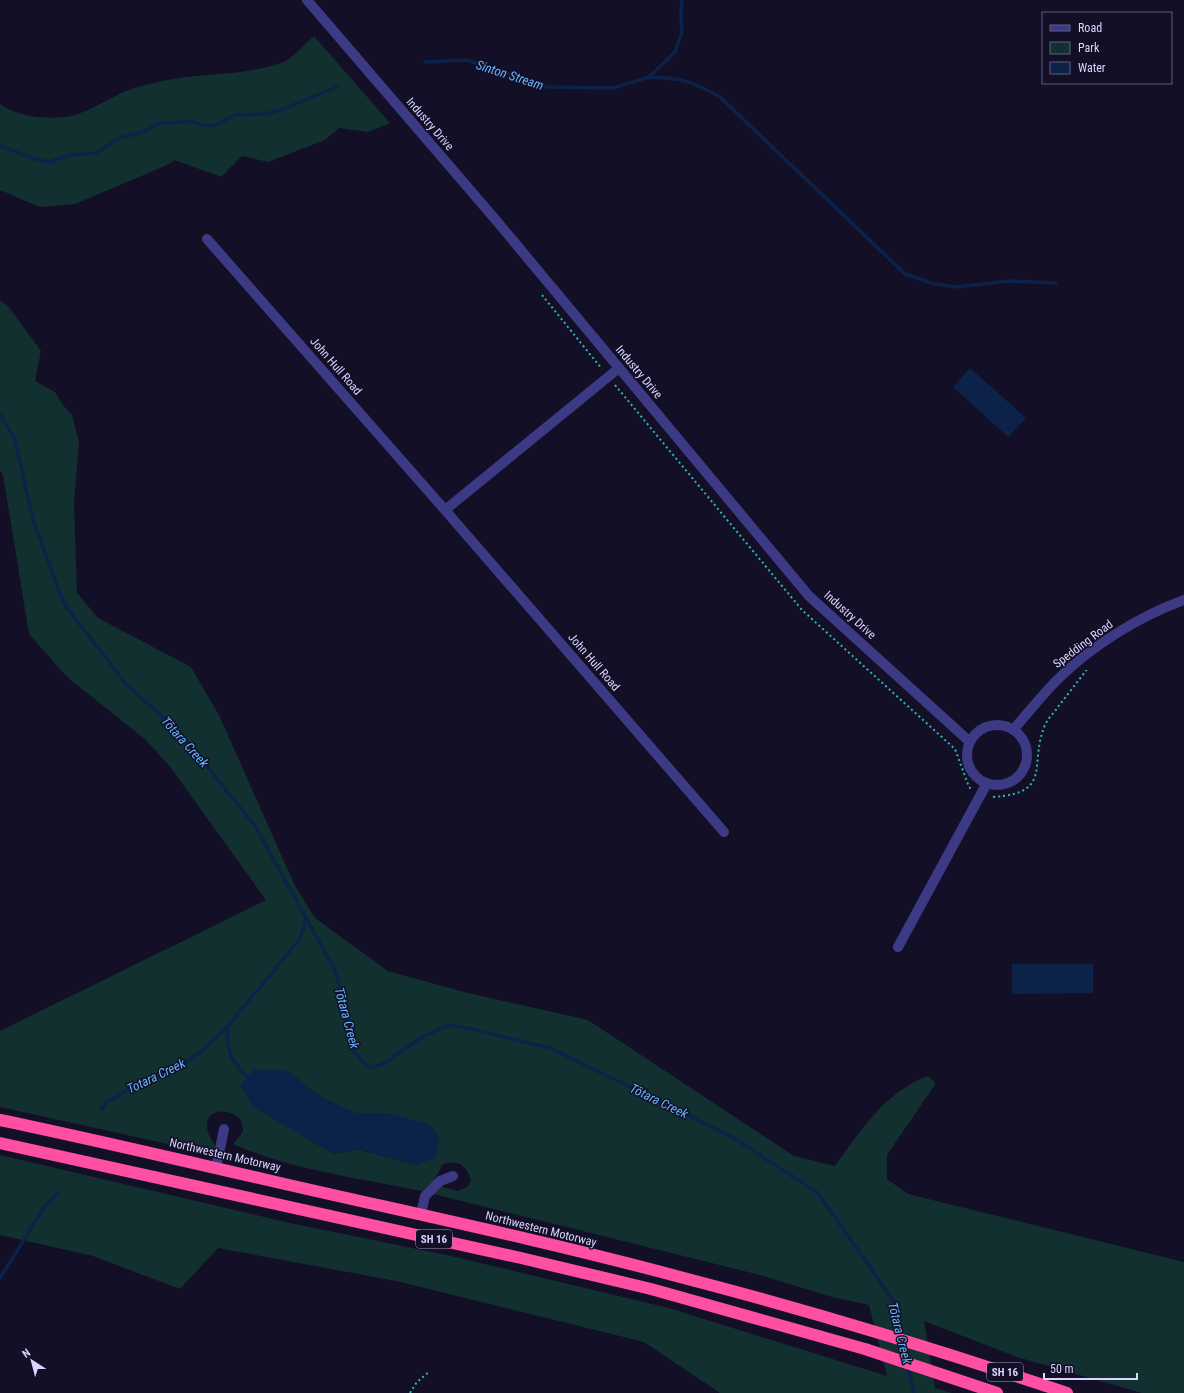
<svg xmlns="http://www.w3.org/2000/svg" width="1184" height="1393" viewBox="0 0 1184 1393" font-family="'Roboto Condensed',sans-serif">
<rect width="100%" height="100%" fill="#130f26"/>
<path fill="#12302f" fill-rule="evenodd" d="M314,36L390,123L368,132L339,128L325,140L268,162L242,156L221,177L175,160L165,166L75,204L40,207L0,190V104C19,117 42,119 64,117C85,115 107,99 126,91C136,87 148,84 158,82C198,72 241,77 281,63C291,60 306,43 314,36Z
M0,300L8,306L41,351L35,381L55,392L63,405L72,415L79,442L74,503L77,593L98,618L191,667L219,715L295,886L315,918L388,971L464,992L588,1020L794,1156L835,1166C860,1131 886,1091 928,1076L936,1083L887,1155V1179L908,1194L1184,1262V1393H1142L1017,1357L924,1321L935,1388L952,1393H720L644,1342L396,1281L218,1248L180,1289L93,1256L0,1235V1155L290,1223L451,1256L669,1308L887,1376L869,1305L828,1296L760,1275L433,1194L440,1186L457,1191L467,1187L471,1180C466,1164 458,1160 443,1164L434,1180L422,1191C359,1178 292,1170 233,1144C236,1140 243,1134 243,1129C243,1108 205,1104 207,1127C207,1134 214,1143 217,1150L213,1154L0,1107V1031L266,900L171,768L146,740L67,677L29,634L3,475L0,471ZM286,1070L321,1097L354,1113H387L416,1165L357,1149L333,1154Z"/>
<path fill="#0c2248" d="M970,368L1026,418L1008,437L953,387Z
M1012,964H1093V993L1012,994Z
M254,1070H286L321,1097L354,1113H387L428,1124L440,1138L435,1158L416,1165L358,1149L333,1154L253,1107L240,1085Z"/>
<g fill="none" stroke-linecap="round" stroke-linejoin="round">
<path stroke="#0c2248" stroke-width="3.5" d="M425,62L467,60L548,87L613,88L649,77L675,52L682,32L681,13L682,0
M649,77C683,78 691,81 720,97L905,274L934,284L957,287L1009,281L1056,283
M0,146L35,159L50,162L69,155L96,153L120,138L146,131L156,124L193,121L202,125L212,126L236,115L266,114L283,109L337,87
M0,414L15,440L33,520L64,604L126,684L180,733L255,826L336,972L353,1049L361,1061L371,1068L385,1063L424,1036L450,1025L476,1030L550,1048L731,1136L818,1193L895,1303L902,1337
M227,1027C228,1055 229,1056 247,1077
M102,1109L107,1102L150,1076L177,1068L201,1052L227,1027L300,939L306,919
M0,1278L44,1208L58,1193
M903,1343L907,1361
M908,1367L914,1393"/>
<path stroke="#2fb8b0" stroke-width="2" stroke-dasharray="2 3" stroke-linecap="butt" d="M542,295L602,369
M615,385L802,610L955,749L969,787L972,790
M993,797C1054,793 1028,765 1045,725C1048,718 1054,713 1058,707C1068,694 1078,681 1088,668
M410,1393L417,1382L429,1372"/>
<path stroke="#3d3a85" stroke-width="10" d="M307,0L495,219L809,596L970,742
M207,239L445,510L724,832
M445,510L619,368
M967 755a30 30 0 1 1 60 0a30 30 0 1 1-60 0Z
M1013,730C1028,713 1042,695 1058,679C1093,645 1138,617 1184,600
M898,947L987,783
M216,1168L224,1129
M421,1214L425,1196L440,1181L453,1176"/>
<path stroke="#ff4fa3" stroke-width="12" d="M0,1120C92,1139 184,1161 276,1182C411,1213 546,1241 680,1277C811,1311 939,1350 1067,1393
M0,1143L521,1258L651,1289L865,1349L997,1393"/>
</g>
<g text-anchor="middle" dominant-baseline="central" stroke-width="3" stroke-linejoin="round" paint-order="stroke">
<g fill="#130f26" stroke="#9e99be" stroke-width="1">
<rect x="416" y="1230" width="36" height="18" rx="3"/>
<rect x="987" y="1363" width="36" height="18" rx="3"/>
</g>
<g font-size="11" font-weight="bold" fill="#d9d4ff">
<text x="434" y="1239">SH 16</text>
<text x="1005" y="1372">SH 16</text>
</g>
<g font-size="12" fill="#d9d4ff" stroke="#130f26">
<text transform="translate(430 124) rotate(49)">Industry Drive</text>
<text transform="translate(336 366) rotate(49)">John Hull Road</text>
<text transform="translate(639 372) rotate(50)">Industry Drive</text>
<text transform="translate(850 615) rotate(42)">Industry Drive</text>
<text transform="translate(1083 644) rotate(-37)">Spedding Road</text>
<text transform="translate(594 662) rotate(49)">John Hull Road</text>
<text transform="translate(225 1155) rotate(13)">Northwestern Motorway</text>
<text transform="translate(541 1229) rotate(14)">Northwestern Motorway</text>
</g>
<g font-size="13" font-style="italic" fill="#62b6ff" stroke="#130f26">
<text transform="translate(510 75) rotate(18)">Sinton Stream</text>
<text transform="translate(185 742) rotate(48)">Tōtara Creek</text>
<text transform="translate(347 1018) rotate(75)">Tōtara Creek</text>
<text transform="translate(156 1076) rotate(-26)">Totara Creek</text>
<text transform="translate(659 1101) rotate(26)">Tōtara Creek</text>
<text transform="translate(900 1333) rotate(76)">Tōtara Creek</text>
</g>
</g>
<rect x="1042" y="12" width="130" height="72" fill="#130f26" stroke="#625e7d"/>
<rect x="1050" y="25" width="20" height="6" fill="#3d3a85" stroke="#625e7d"/>
<text x="1078" y="32" font-size="12" fill="#d9d4ff">Road</text>
<rect x="1050" y="42" width="20" height="12" fill="#12302f" stroke="#625e7d"/>
<text x="1078" y="52" font-size="12" fill="#d9d4ff">Park</text>
<rect x="1050" y="62" width="20" height="12" fill="#0c2248" stroke="#625e7d"/>
<text x="1078" y="72" font-size="12" fill="#d9d4ff">Water</text>
<g transform="translate(32 1361) rotate(324)" stroke="#130f26" stroke-width="3" paint-order="stroke">
<path d="M0-3L7 15L0 10L-7 15Z" fill="#d9d4ff"/>
<text y="-6" font-size="11" font-weight="bold" text-anchor="middle" fill="#d9d4ff">N</text>
</g>
<path d="M1044 1373v6h93v-6" fill="none" stroke="#d9d4ff" stroke-width="2"/>
<text x="1050" y="1373" font-size="12" fill="#d9d4ff" stroke="#130f26" stroke-width="3" paint-order="stroke">50 m</text>
</svg>
